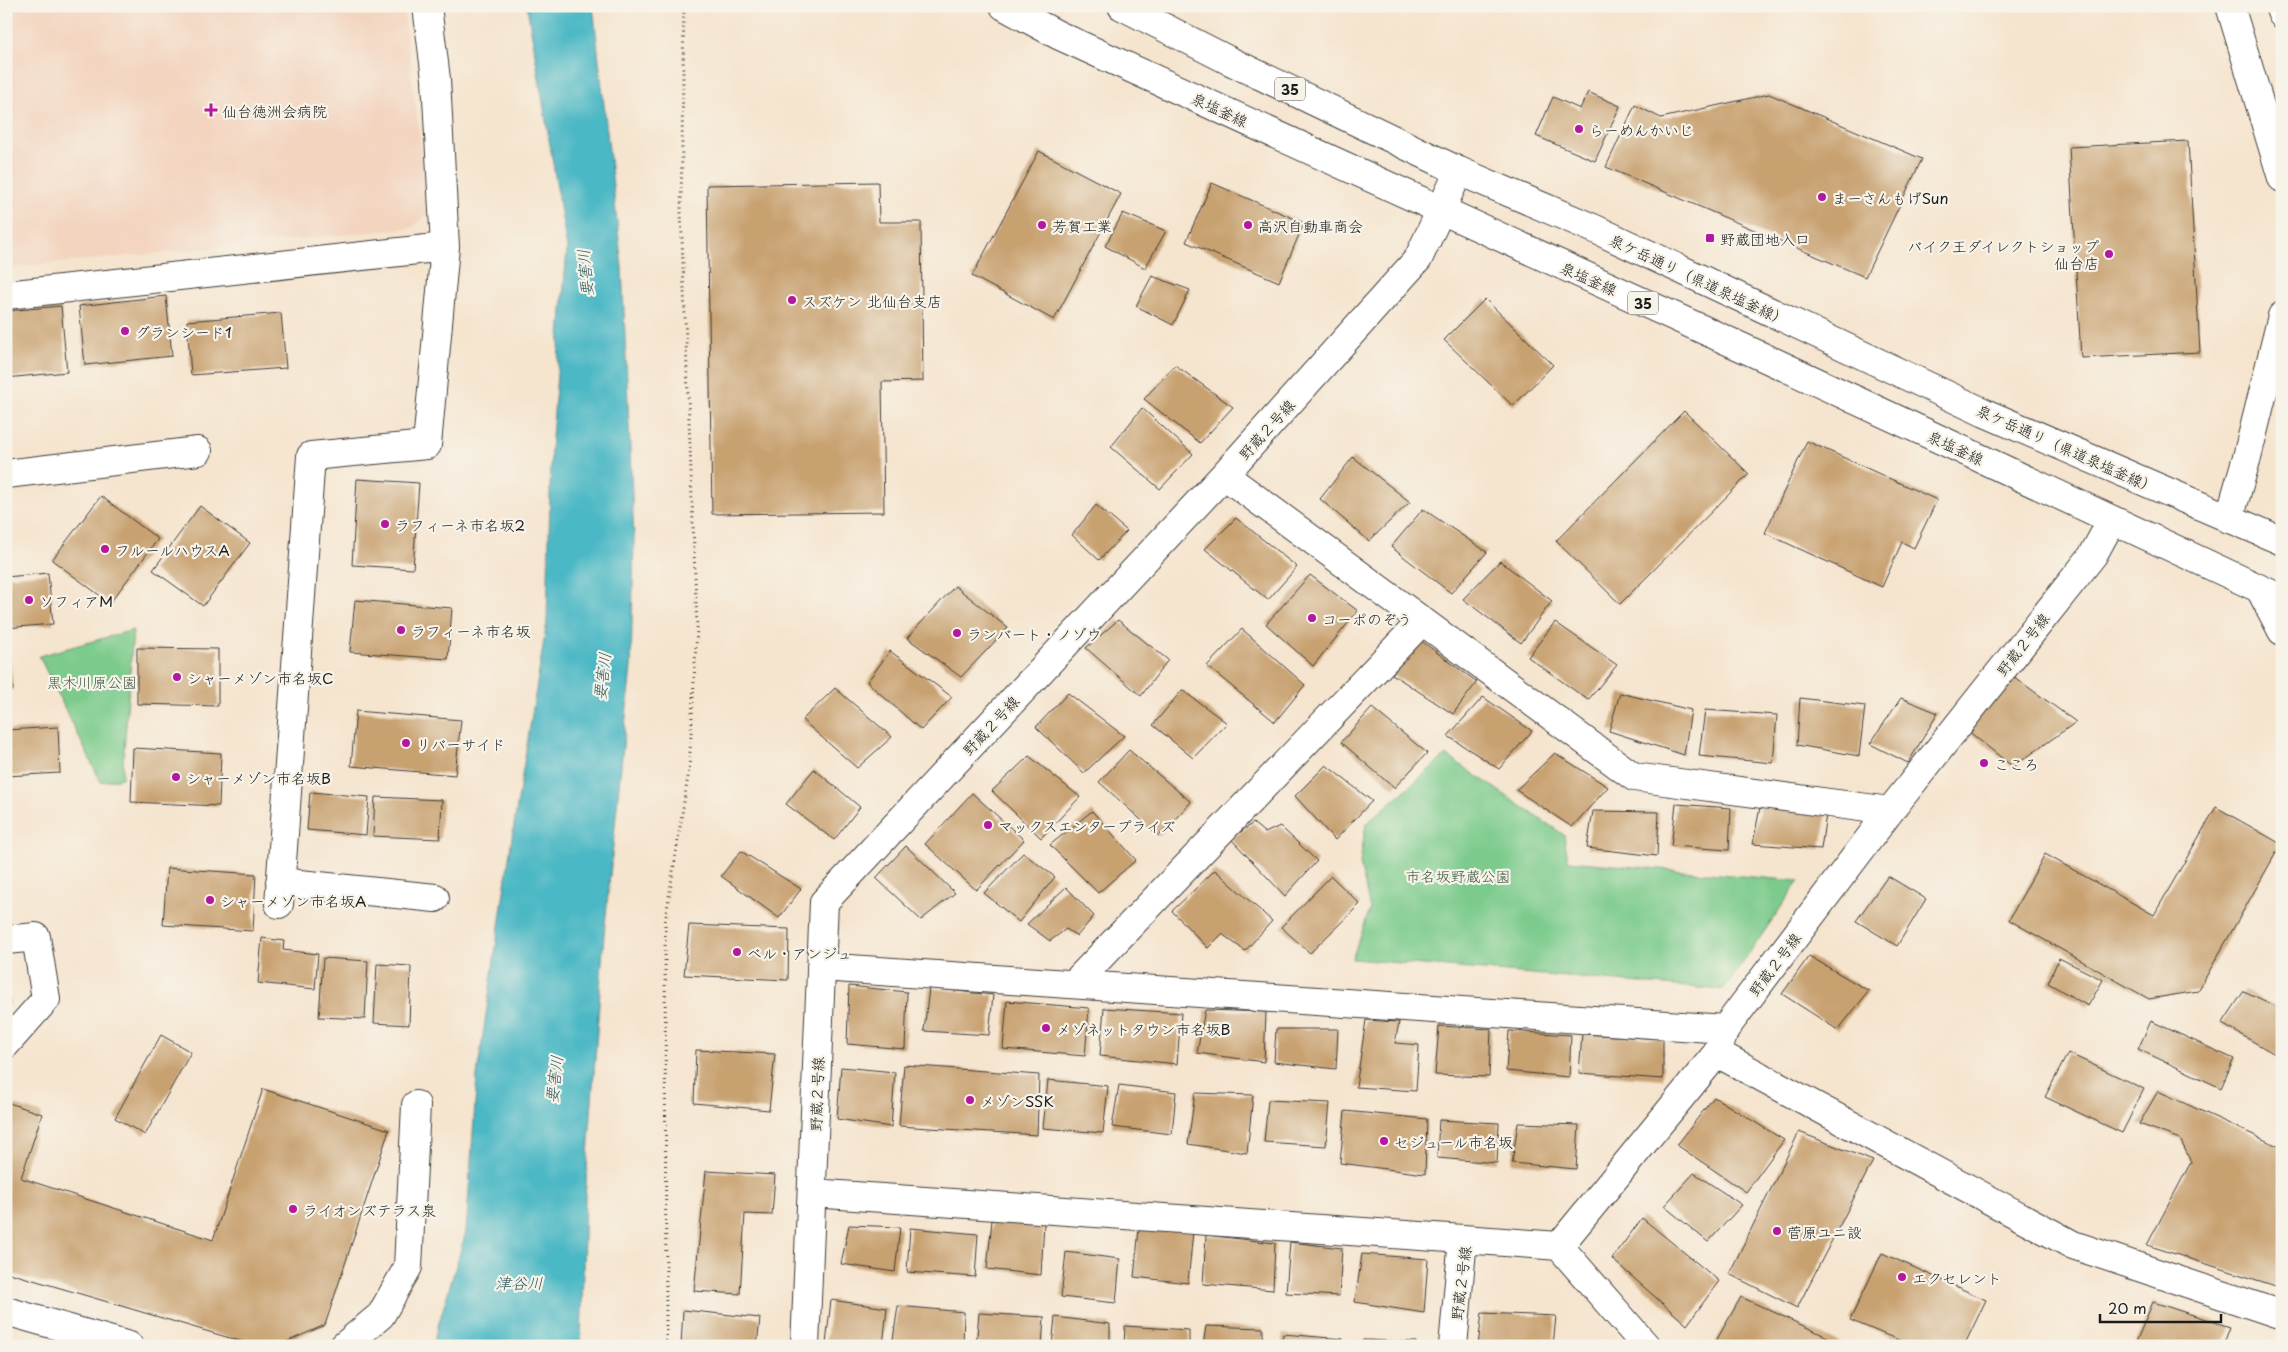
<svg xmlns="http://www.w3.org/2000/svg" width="2288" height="1352" viewBox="0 0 2288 1352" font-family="'Playpen Sans','Klee One',sans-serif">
<rect width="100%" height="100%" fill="#f7f3e8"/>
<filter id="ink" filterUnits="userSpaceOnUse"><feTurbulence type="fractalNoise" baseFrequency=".02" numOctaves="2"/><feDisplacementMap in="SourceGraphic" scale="10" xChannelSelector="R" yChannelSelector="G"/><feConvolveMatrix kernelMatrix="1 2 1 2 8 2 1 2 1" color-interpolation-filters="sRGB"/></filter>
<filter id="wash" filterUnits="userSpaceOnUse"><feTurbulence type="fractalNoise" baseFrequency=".0096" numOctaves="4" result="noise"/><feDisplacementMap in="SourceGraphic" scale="20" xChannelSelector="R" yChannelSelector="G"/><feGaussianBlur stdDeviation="1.12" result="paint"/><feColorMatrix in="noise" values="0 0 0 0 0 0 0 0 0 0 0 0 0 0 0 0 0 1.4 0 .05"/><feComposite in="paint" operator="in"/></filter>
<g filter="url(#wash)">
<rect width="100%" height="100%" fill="#f5e4ce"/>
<path fill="#f3d4bf" d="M6,6H403L429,213L411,228L6,268Z"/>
<path fill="#7bcb8c" stroke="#4c7454" d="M133,630L122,778L101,782L39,656Z
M1446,755L1564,835L1568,861L1799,881L1724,990L1352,959L1370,909L1360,863L1366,824Z"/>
<path fill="#4bb8c5" stroke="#346a70" d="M527,6H593L622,267L634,539L631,667L604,935L585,1197L581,1346H432L466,1232L477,1076L512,837L547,622L551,450L567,248Z"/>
<g id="blocks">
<path fill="#c8a171" d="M1588,92L1620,106L1595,161L1536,136L1553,97L1580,109Z
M1769,94L1922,159L1865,277L1606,167L1635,105L1661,118Z
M2188,141L2200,352L2081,358L2069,147Z
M1039,151L1121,194L1054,320L972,276Z
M878,182L879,222H921L923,381L882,382L884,512L712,514L707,185Z
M1212,183L1304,223L1279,282L1186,242Z
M1123,213L1166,231L1145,268L1105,246Z
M1152,276L1190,290L1173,325L1136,306Z
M166,296L172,356L85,365L79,306Z
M1485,299L1553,365L1513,406L1444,340Z
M61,306L67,372L6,378V311Z
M281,313L286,368L191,375L187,321Z
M1175,365L1233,407L1200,443L1144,399Z
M1142,408L1193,454L1160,489L1111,447Z
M1684,411L1749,474L1620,604L1556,541Z
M1807,441L1937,500L1914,548L1902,542L1882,587L1765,533Z
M1353,457L1410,502L1369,541L1320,499Z
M357,479L419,483L413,569L352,565Z
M101,496L158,539L110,603L52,560Z
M1096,505L1127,531L1099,560L1072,535Z
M200,506L250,543L203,606L153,570Z
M1423,509L1487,552L1451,593L1391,547Z
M1236,518L1297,567L1268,600L1205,549Z
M1500,561L1552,601L1521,643L1463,599Z
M48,573L53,624L6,628V577Z
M1310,575L1358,611L1313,666L1266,624Z
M955,586L1008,628L961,677L907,638Z
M355,600L452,608L448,659L350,652Z
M1118,620L1168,660L1141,696L1086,648Z
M1555,622L1617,665L1588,700L1528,657Z
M1242,629L1305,685L1275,722L1207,666Z
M1420,640L1477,682L1453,714L1392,674Z
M137,648L218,649V706L137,704Z
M890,651L952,697L921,730L867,682Z
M6,657H10L13,690L6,691Z
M2010,674L2076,722L2013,767L1967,730Z
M835,688L892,737L857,768L802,720Z
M1182,690L1227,723L1193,758L1153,725Z
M1068,693L1124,736L1084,773L1036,727Z
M1620,693L1691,710L1684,755L1609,731Z
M1483,697L1532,731L1499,769L1448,736Z
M1800,698L1865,706L1859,756L1797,745Z
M1901,698L1938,713L1908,763L1870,744Z
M1372,708L1427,753L1394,788L1341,742Z
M1705,710L1777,715L1773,763L1699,756Z
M356,711L461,720L455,775L351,766Z
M58,727L60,773L6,776V730Z
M133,748L221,753L219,806L131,802Z
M1129,750L1191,802L1159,836L1099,782Z
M1555,753L1608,787L1572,827L1516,790Z
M1029,756L1080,797L1041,838L992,791Z
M1326,765L1372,801L1335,840L1295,796Z
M814,769L860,807L834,840L786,804Z
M310,792L369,797L366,835L307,830Z
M972,793L1024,840L976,890L925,844Z
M375,797L442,800L440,839L373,836Z
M1676,804L1731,808L1729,850L1671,846Z
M1760,807L1826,814L1821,849L1753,844Z
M2216,807L2281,844L2198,991L2149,999L2009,920L2045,854L2154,915Z
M1092,811L1136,860L1098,893L1050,845Z
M1593,811L1659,812L1657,856L1587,848Z
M1253,823L1265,833L1280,826L1317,861L1285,896L1231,839Z
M906,846L955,893L921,920L876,878Z
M741,851L801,889L779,918L721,876Z
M1023,853L1055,877L1019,922L984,893Z
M167,868L256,874L253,931L163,925Z
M1215,870L1272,921L1245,951L1222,934L1208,948L1172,911Z
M1331,876L1360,904L1310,953L1281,927Z
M1888,876L1926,899L1897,946L1856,921Z
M1066,887L1094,916L1077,936L1066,929L1050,941L1027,924Z
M689,925L789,929L788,980L684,975Z
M262,938L284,941L283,950L318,954L315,989L258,983Z
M1809,956L1869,991L1838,1030L1782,994Z
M323,958L368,961L365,1019L319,1017Z
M2059,958L2103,980L2088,1006L2048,983Z
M377,964L411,966L409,1025L374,1023Z
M6,983L10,1006L6,1007Z
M849,986L907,992L905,1049L847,1044Z
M929,988L993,995L989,1035L924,1031Z
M2244,991L2282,1009V1058L2222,1024Z
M1007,1001L1089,1008L1085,1056L1003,1049Z
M1104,1008L1181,1013L1177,1064L1100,1056Z
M1205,1010L1266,1012L1264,1062L1197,1053Z
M1366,1020L1399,1022L1395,1043L1419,1045L1416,1091L1356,1087Z
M2151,1021L2234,1059L2221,1088L2138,1049Z
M1439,1026L1491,1029L1489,1077L1435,1075Z
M1276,1029H1338L1336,1069L1274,1062Z
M1509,1031L1571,1035L1569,1077L1506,1071Z
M1582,1034L1663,1039V1079L1579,1073Z
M161,1035L191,1052L145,1135L115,1118Z
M696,1050L775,1054L769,1110L694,1103Z
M2068,1053L2144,1089L2122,1133L2045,1097Z
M904,1065L1039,1075L1037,1135L899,1126Z
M841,1067L895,1072L891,1127L837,1119Z
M1048,1080L1108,1086L1103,1133L1043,1128Z
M1119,1085L1176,1092L1172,1134L1112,1127Z
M263,1089L389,1130L325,1325L277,1346H257L6,1272V1102L42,1114L21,1178L213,1240Z
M2158,1091L2282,1148V1288L2147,1245L2191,1162L2180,1139L2139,1124Z
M1195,1093L1253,1095L1247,1153L1188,1144Z
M1714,1097L1784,1140L1746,1192L1677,1145Z
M1268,1100L1330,1103L1326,1146L1264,1142Z
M1345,1111L1427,1119L1425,1174L1340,1163Z
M1439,1120L1499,1123L1497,1163L1437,1158Z
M1518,1123L1579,1125L1576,1169L1512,1163Z
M1799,1132L1873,1161L1797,1308L1729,1274Z
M706,1171L775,1175L772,1215L745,1214L740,1294L694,1291Z
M1694,1173L1742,1205L1708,1242L1664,1206Z
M1642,1218L1719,1281L1687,1325L1612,1259Z
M992,1220L1044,1223L1041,1275L987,1269Z
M849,1225L900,1227L895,1272L841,1264Z
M910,1228L978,1234L975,1277L907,1272Z
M1139,1229L1193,1231L1188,1283L1134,1277Z
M1206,1235L1275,1243L1273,1290L1203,1284Z
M1290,1242L1342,1248L1339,1296L1286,1293Z
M1066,1252L1120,1259L1116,1303L1061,1297Z
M1882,1253L1986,1300L1964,1346H1913L1850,1320Z
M1362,1254L1428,1259L1424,1313L1355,1302Z
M1741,1297L1847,1346H1724L1716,1341Z
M831,1300L887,1308L883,1346L826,1344Z
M2153,1302L2230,1327L2223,1346H2145L2136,1342Z
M898,1306L964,1312L963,1346H892Z
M683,1310L760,1318L757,1346H681Z
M979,1313L1044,1317L1042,1346H976Z
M1482,1313L1556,1316L1553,1346H1478Z
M1055,1317L1110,1324V1346H1052Z
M1125,1326L1189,1330V1346H1124Z
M1206,1326L1263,1328V1346H1203Z
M1283,1334L1343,1339L1342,1346H1281Z
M1363,1340L1416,1342V1346H1362Z"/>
</g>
</g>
<g filter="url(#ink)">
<use href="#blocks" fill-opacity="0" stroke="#3d3a37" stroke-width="1"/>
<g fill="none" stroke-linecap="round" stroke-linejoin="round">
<defs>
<path id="minor" d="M2230,6L2282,178
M6,295L445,247
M6,474L198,451
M1224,475L1634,777L1890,811
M2229,519L2247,457L2282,316
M2260,589L2282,631
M280,882L435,898
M279,904L311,456L427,445L445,247L436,79L427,6
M6,940L36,937L46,999L6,1044
M821,967L1725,1029
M1074,984L1422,621
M1717,1053L2073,1245L2282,1315
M812,1193L1463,1239
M1559,1246L1646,1346
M6,1311L129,1346
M344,1346L381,1315L408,1267L416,1105
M805,1346L824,902L1224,475L1418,259L1459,171
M1453,1346L1463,1239L1559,1246L1717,1053L1725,1029L1890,811L2093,555L2112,520"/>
<path id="major" d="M1004,6L1058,35L1774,362L2282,599
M1122,6L1228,60L1459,171L1595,229L1985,413L2282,541"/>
<path id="highway" d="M2279,6L2282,14"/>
</defs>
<use href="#minor" stroke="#3d3a37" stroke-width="30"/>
<use href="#major" stroke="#3d3a37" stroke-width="30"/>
<use href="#highway" stroke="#3d3a37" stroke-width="30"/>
<path stroke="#3d3a37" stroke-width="3" stroke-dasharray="1 4" stroke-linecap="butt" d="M666,1346L665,922L689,770L697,628L681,212L684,6"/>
<use href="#minor" stroke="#fff" stroke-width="28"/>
<use href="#major" stroke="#fff" stroke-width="28"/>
<use href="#highway" stroke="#fff" stroke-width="28"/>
</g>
</g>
<g fill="#b5179e" stroke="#f7f3e8" stroke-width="2">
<path d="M208.5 102.5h5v5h5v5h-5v5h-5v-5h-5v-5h5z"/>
<circle cx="1579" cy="129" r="5"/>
<circle cx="1822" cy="197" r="5"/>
<circle cx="1042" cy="225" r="5"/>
<circle cx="1248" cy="225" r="5"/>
<rect x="1705" y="233" width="10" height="10" rx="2.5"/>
<circle cx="2109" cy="254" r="5"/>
<circle cx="792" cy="300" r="5"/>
<circle cx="125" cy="331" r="5"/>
<circle cx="385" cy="524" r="5"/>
<circle cx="105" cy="549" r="5"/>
<circle cx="29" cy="600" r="5"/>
<circle cx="1312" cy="618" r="5"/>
<circle cx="401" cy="630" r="5"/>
<circle cx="957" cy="633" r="5"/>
<circle cx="177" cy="677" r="5"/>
<circle cx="406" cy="743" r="5"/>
<circle cx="1984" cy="763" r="5"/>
<circle cx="176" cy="777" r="5"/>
<circle cx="988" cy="825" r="5"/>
<circle cx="210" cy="900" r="5"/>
<circle cx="737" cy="952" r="5"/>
<circle cx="1046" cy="1028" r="5"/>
<circle cx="970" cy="1100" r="5"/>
<circle cx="1384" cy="1141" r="5"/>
<circle cx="293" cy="1209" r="5"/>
<circle cx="1777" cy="1231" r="5"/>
<circle cx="1902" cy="1277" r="5"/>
</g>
<g text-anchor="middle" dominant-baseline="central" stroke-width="4.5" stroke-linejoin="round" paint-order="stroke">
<g fill="#f7f3e8" stroke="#5e5c59" stroke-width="1">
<rect x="1275" y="77.5" width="30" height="23" rx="4"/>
<rect x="1628" y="291.5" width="30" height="23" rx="4"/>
</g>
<g font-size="14" font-weight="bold" fill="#1c1c1c">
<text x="1290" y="89">35</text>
<text x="1643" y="303">35</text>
</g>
<g font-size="15" fill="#1c1c1c" stroke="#f7f3e8">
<text transform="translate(1220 109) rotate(25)">泉塩釜線</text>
<text transform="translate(1589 278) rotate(24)">泉塩釜線</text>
<text transform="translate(1699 279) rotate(25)">泉ケ岳通り（県道泉塩釜線）</text>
<text transform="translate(1266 429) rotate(-48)">野蔵２号線</text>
<text transform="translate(1956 447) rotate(25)">泉塩釜線</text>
<text transform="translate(2067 448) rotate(24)">泉ケ岳通り（県道泉塩釜線）</text>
<text transform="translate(2022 644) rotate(-52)">野蔵２号線</text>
<text transform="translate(990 725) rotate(-47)">野蔵２号線</text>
<text transform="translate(1774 964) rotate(-53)">野蔵２号線</text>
<text transform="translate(816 1094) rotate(-88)">野蔵２号線</text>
<text transform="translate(1460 1283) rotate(-83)">野蔵２号線</text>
</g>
<g font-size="15" fill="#1c1c1c" stroke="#f7f3e8" text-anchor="start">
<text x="222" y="110">仙台徳洲会病院</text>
<text x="1589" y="129">らーめんかいじ</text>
<text x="1832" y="197">まーさんもげSun</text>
<text x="1052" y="225">芳賀工業</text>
<text x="1258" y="225">高沢自動車商会</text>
<text x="1720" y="238">野蔵団地入口</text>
<text x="2099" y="245" text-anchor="end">バイク王ダイレクトショップ<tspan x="2099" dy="17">仙台店</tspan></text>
<text x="802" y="300">スズケン 北仙台支店</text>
<text x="135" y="331">グランシード1</text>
<text x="395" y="524">ラフィーネ市名坂2</text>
<text x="115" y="549">フルールハウスA</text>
<text x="39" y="600">ソフィアM</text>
<text x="1322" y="618">コーポのぞう</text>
<text x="411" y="630">ラフィーネ市名坂</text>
<text x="967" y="633">ランバート・ノゾウ</text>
<text x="187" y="677">シャーメゾン市名坂C</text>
<text x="416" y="743">リバーサイド</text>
<text x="1994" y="763">こころ</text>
<text x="186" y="777">シャーメゾン市名坂B</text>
<text x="998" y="825">マックスエンタープライズ</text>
<text x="220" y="900">シャーメゾン市名坂A</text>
<text x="747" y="952">ベル・アンジュ</text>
<text x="1056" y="1028">メゾネットタウン市名坂B</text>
<text x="980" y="1100">メゾンSSK</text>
<text x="1394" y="1141">セジュール市名坂</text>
<text x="303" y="1209">ライオンズテラス泉</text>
<text x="1787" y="1231">菅原ユニ設</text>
<text x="1912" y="1277">エクセレント</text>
</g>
<g font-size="15" fill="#3d5943" stroke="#f7f3e8">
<text x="92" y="681">黒木川原公園</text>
<text x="1458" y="875">市名坂野蔵公園</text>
</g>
<g font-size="16" font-style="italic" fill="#2f5a60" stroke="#f7f3e8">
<text transform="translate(584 273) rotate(-95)">要害川</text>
<text transform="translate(601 676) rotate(-83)">要害川</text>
<text transform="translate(553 1079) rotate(-83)">要害川</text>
<text x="519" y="1282">津谷川</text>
</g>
</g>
<rect width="2288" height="1352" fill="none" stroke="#f7f3e8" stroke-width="25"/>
<path d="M2100 1314v8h121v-8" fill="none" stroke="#1c1c1c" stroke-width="2.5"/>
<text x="2108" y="1314" font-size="15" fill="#1c1c1c" stroke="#f7f3e8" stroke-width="4" paint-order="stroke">20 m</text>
</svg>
